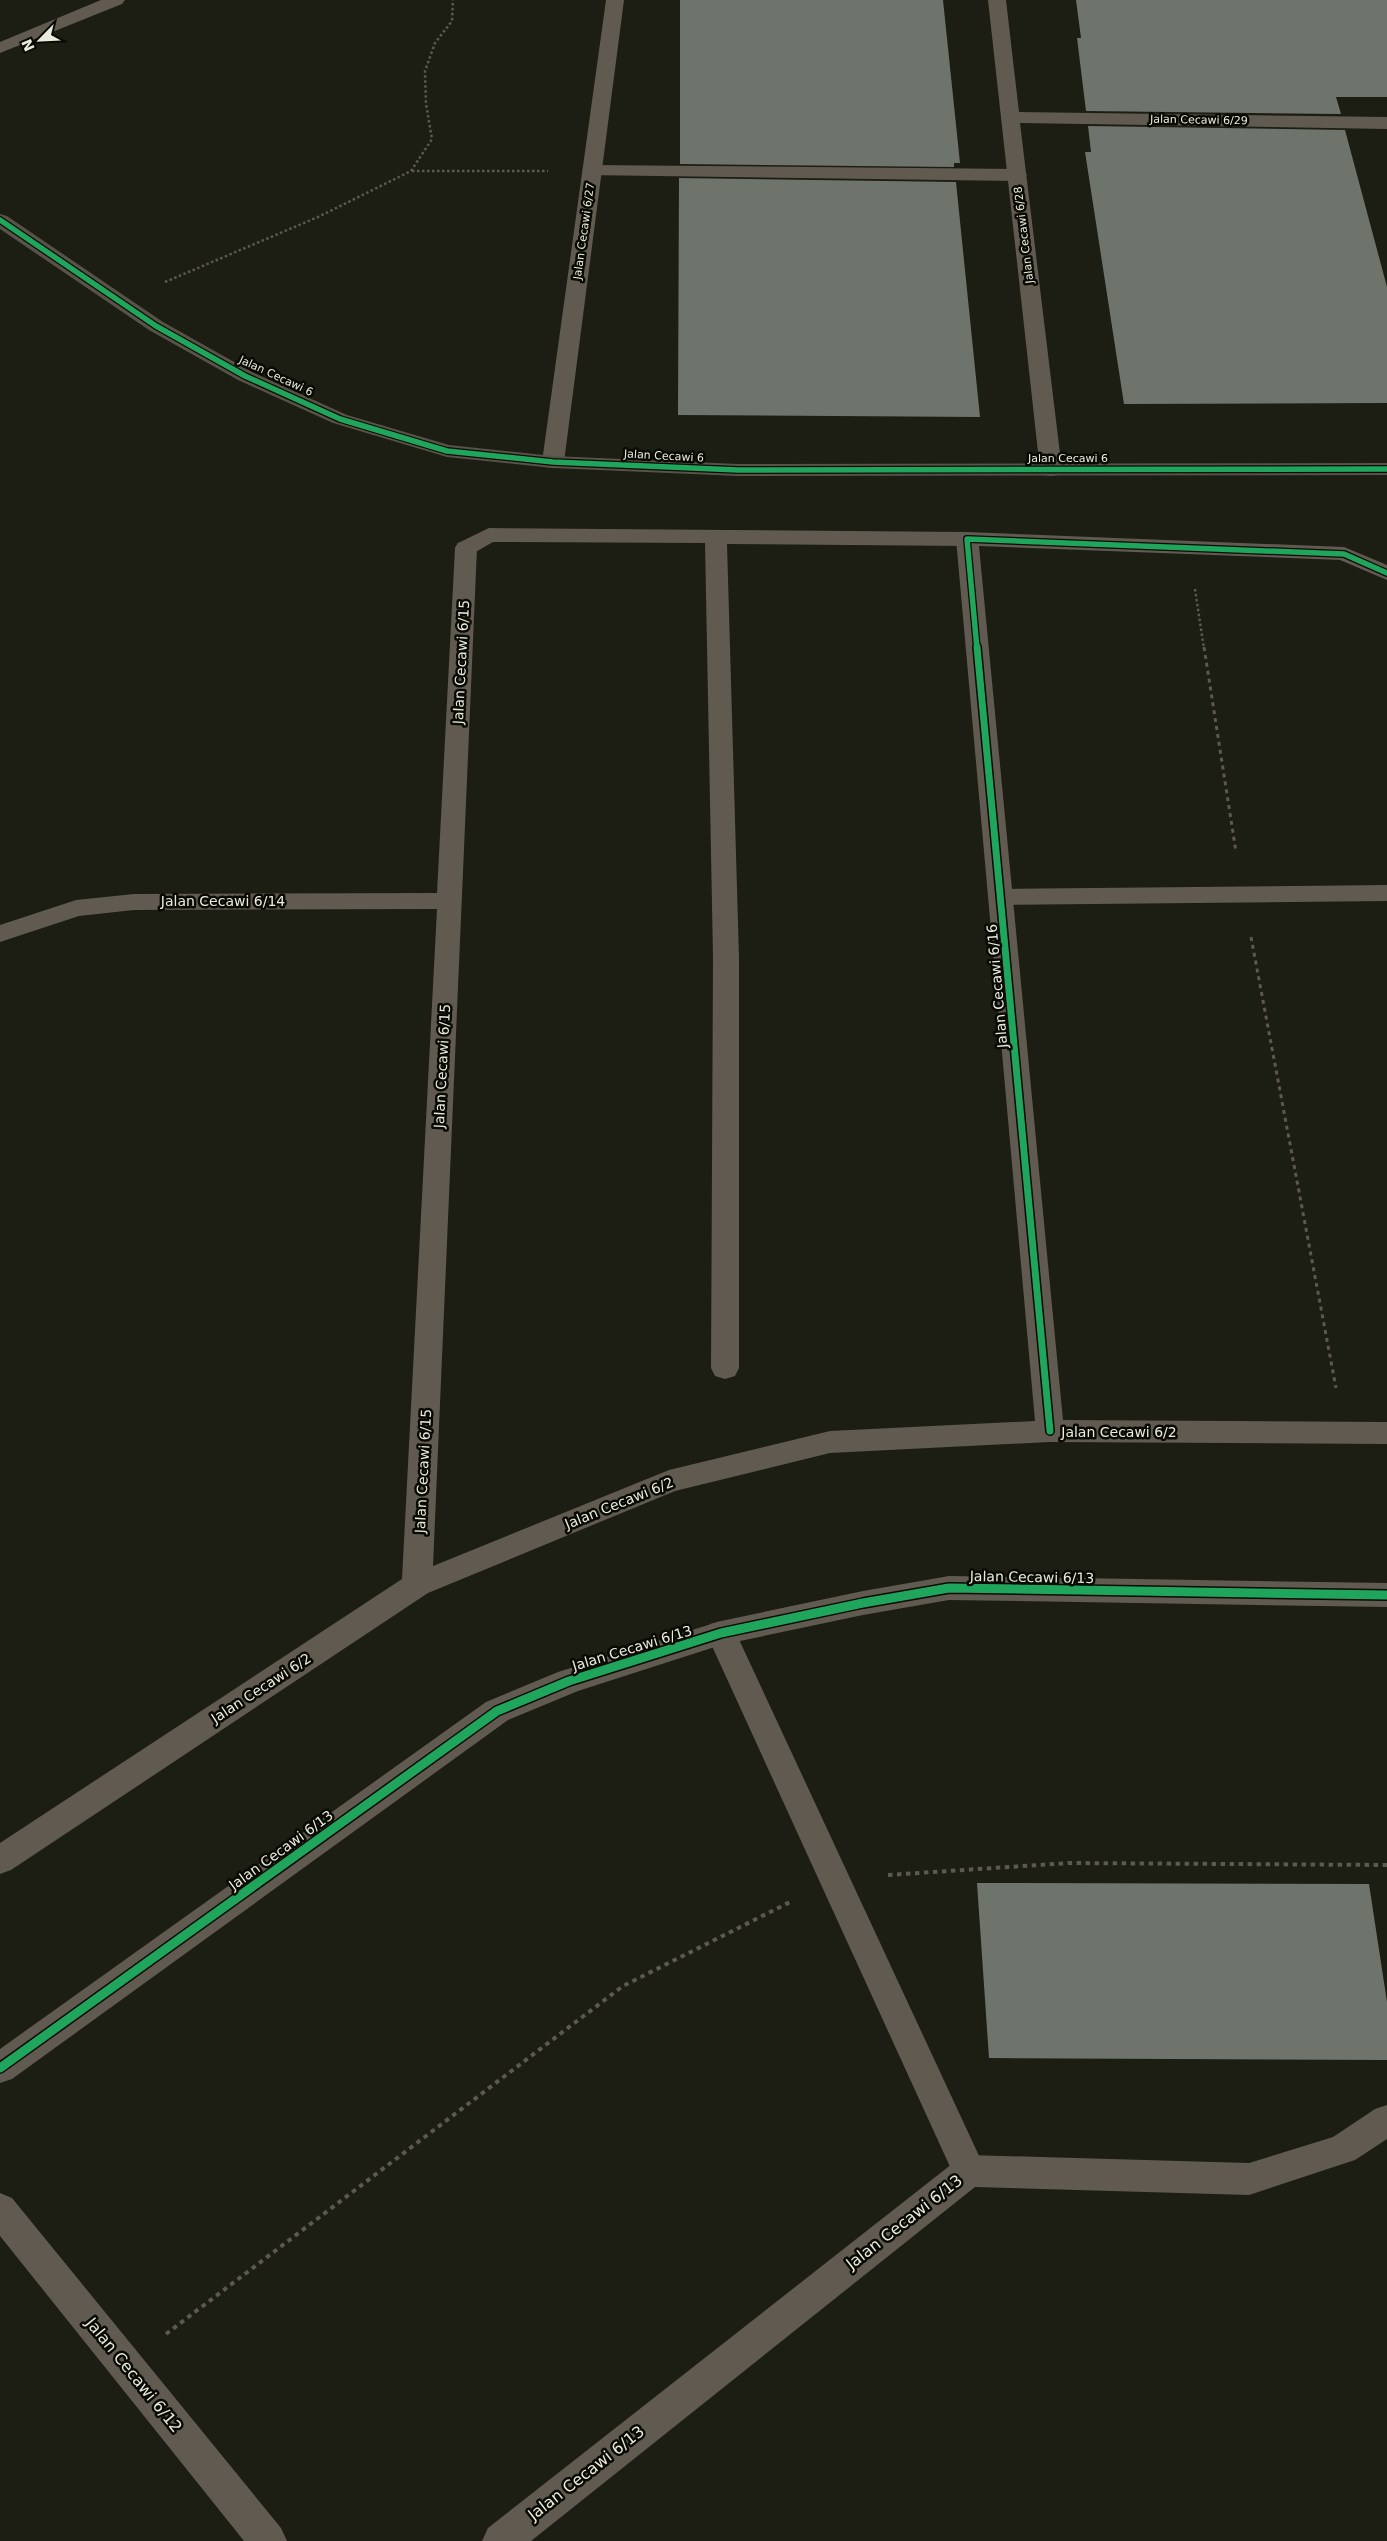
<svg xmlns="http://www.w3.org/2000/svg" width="1387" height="2541" viewBox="0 0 1387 2541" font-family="'DejaVu Sans',sans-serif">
<rect width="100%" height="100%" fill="#1c1d13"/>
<path fill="#6e746b" d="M680,0H943L960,163H954V167L680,164Z
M1076,0H1387V97H1336L1341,114L1086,111L1077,38H1081Z
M1088,126L1345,130L1387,287V403L1124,404L1085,152H1091Z
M679,178L956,182L980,417L678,415Z
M977,1883L1369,1884L1387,2002V2060L989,2058Z"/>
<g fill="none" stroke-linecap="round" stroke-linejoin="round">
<path stroke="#5c594f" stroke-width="2.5" stroke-dasharray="2.5 2.5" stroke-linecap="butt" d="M412,171H548
M165,282L318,217L411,171L432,139L426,104L425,71L435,43L452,21L453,0
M1195,589L1204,649"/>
<path stroke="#5c594f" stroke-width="3" stroke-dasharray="4 4" stroke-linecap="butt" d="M1204,647L1236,852
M1251,937L1336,1388"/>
<path stroke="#5c594f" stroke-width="4" stroke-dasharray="4.5 4.5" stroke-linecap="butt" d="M888,1875L1069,1863L1387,1865
M166,2334L623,1986L790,1902"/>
<path fill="#605a50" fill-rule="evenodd" d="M592,165L1017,169L1024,171L1027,175L1024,179L1017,181L585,175L582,171L585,167Z
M489,528L967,532L975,534L978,539L975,544L967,546L727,544L739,957V1368L735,1376L725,1379L715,1376L711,1368L713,957L705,543L493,542L474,553L466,555L458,553L455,548L458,543Z
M1387,885V901L1001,905L992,903L989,897L992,891L1001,889Z
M721,1621L732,1624L736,1633L981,2160L986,2171L981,2182L969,2187L957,2182L706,1633L710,1624Z"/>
<path fill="#605a50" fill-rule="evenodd" d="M101,0H125L122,4L0,53V42Z
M606,0H624L564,462L561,467L553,468L545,467L542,462Z
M988,0H1006L1019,112L1387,117V129L1020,123L1062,470L1059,475L1051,476L1043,475L1040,470Z
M967,532L1344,547L1387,565V580L1340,560L979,546L1063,1420L1387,1422V1444L1050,1442L830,1453L675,1491L428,1593L11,1870L0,1874V1843L402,1579L437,909L134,910L79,916L0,942V925L76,900L134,894L437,893L455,548L458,543L466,541L474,543L477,548L433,1566L669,1470L830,1431L1035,1421L956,539L959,534Z
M949,1576L1387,1583V1607L949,1600L863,1615L721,1645L578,1691L508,1720L12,2079L0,2083V2049L486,1702L558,1672L721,1621L863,1591Z
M1387,2105V2139L1355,2160L1249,2195L975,2187L531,2541H482L488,2528L957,2160L969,2155L1249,2163L1333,2137L1375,2109Z
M0,2193L12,2198L281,2528L287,2541H244L0,2236Z"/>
<path fill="#585347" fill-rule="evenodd" d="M0,214L7,216L163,322L252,372L347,415L449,445L553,456L738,464L1387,463V475L738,476L553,468L447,457L333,423L238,380L149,330L0,229Z"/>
<defs>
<path id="cycleway-far2" d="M0,220L156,326L245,376L340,419L447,451L553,462L738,470L1387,469
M977,649L967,539L1344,554L1387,573"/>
<path id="cycleway-far1" d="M977,647L1050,1431"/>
<path id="cycleway" d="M0,2068L497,1711L569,1681L721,1633L863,1603L949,1588L1387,1595"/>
</defs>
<use href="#cycleway-far2" stroke="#0a0a04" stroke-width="8"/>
<use href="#cycleway-far1" stroke="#0a0a04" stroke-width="10"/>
<use href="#cycleway" stroke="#0a0a04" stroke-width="12"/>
<use href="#cycleway-far2" stroke="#20a55d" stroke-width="5.5"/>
<use href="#cycleway-far1" stroke="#20a55d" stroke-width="7"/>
<use href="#cycleway" stroke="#20a55d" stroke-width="9"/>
</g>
<g text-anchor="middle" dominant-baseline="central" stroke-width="5" stroke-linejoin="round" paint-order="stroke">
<g font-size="11" fill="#eaebdf" stroke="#0a0a04">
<text transform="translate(1199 120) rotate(1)">Jalan Cecawi 6/29</text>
<text transform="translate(584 231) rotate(-82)">Jalan Cecawi 6/27</text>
<text transform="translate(1024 235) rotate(-97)">Jalan Cecawi 6/28</text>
<text transform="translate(276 376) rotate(25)">Jalan Cecawi 6</text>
<text transform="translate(664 456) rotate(3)">Jalan Cecawi 6</text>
<text x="1068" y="458">Jalan Cecawi 6</text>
</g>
<g font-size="14" fill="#eaebdf" stroke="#0a0a04">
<text transform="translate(461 662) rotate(-87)">Jalan Cecawi 6/15</text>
<text x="223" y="901">Jalan Cecawi 6/14</text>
<text transform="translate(997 986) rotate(-95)">Jalan Cecawi 6/16</text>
<text transform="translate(442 1066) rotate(-87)">Jalan Cecawi 6/15</text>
<text x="1119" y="1432">Jalan Cecawi 6/2</text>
<text transform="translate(423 1471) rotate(-87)">Jalan Cecawi 6/15</text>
<text transform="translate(619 1503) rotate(-22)">Jalan Cecawi 6/2</text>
<text transform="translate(1032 1577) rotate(1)">Jalan Cecawi 6/13</text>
<text transform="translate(632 1648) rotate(-17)">Jalan Cecawi 6/13</text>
<text transform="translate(261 1688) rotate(-33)">Jalan Cecawi 6/2</text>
<text transform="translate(281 1850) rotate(-36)">Jalan Cecawi 6/13</text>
</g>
<g font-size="16" fill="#eaebdf" stroke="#0a0a04">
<text transform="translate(904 2222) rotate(-38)">Jalan Cecawi 6/13</text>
<text transform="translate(134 2375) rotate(51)">Jalan Cecawi 6/12</text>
<text transform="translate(586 2473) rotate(-38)">Jalan Cecawi 6/13</text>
</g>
</g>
<g transform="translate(40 40) rotate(246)" stroke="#0a0a04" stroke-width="4" paint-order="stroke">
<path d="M0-4L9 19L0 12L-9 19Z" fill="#eaebdf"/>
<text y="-8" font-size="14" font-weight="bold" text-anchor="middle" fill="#eaebdf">N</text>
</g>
</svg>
